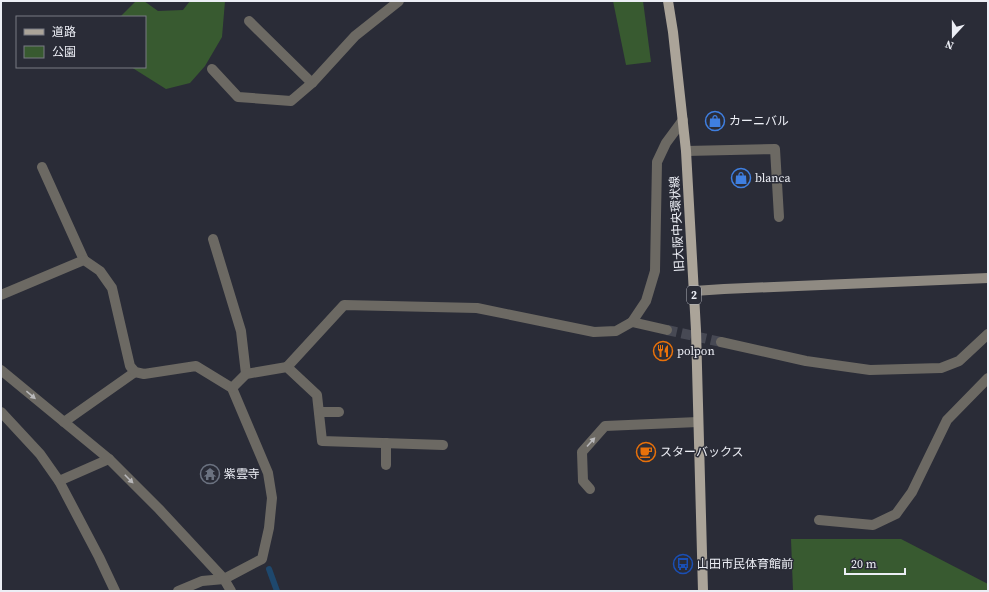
<svg xmlns="http://www.w3.org/2000/svg" width="989" height="592" font-family="'Source Serif 4','Noto Sans JP',serif">
<style>
.green{fill:#385a30}
.lines{fill:none;stroke-linecap:round;stroke-linejoin:round}
.stream{stroke:#1e486d;stroke-width:6}
.street-tunnel{stroke:#474954;stroke-width:10;stroke-dasharray:10 5;stroke-linecap:butt}
.lane{stroke:#6c6963;stroke-width:10}
.street{stroke:#6c6963;stroke-width:10}
.secondary{stroke:#8f8a82;stroke-width:10}
.primary{stroke:#aba499;stroke-width:10}
.oneway{fill:#b9b9bb}
.labels{text-anchor:middle;dominant-baseline:central;stroke-width:3;stroke-linejoin:round;paint-order:stroke}
.shield{fill:#2a2c37;stroke:#b2b4bc;stroke-width:1}
.shield-label{font-size:11px;font-weight:bold;fill:#eceef5}
.poi-label{font-size:12px;fill:#eceef5;stroke:#2a2c37;text-anchor:start}
.street-label{font-size:12px;fill:#eceef5;stroke:#2a2c37}
</style>
<rect width="100%" height="100%" fill="#2a2c37"/>
<g class="green">
<path d="M136,1H144L158,11L183,10L190,1H225L222,37L205,66L190,83L166,89L131,67H145V17H120Z"/>
<path d="M613,1H643L651,62L626,65Z"/>
<path d="M791,539H901L988,584V591H793Z"/>
</g>
<g class="lines">
<path class="stream" d="M269,569L277,591"/>
<path class="street-tunnel" d="M667,330L721,342"/>
<g class="lane">
<path d="M686,151L775,149L779,217"/>
<path d="M64,422L135,372"/>
<path d="M59,481L109,459"/>
<path d="M590,489L583,481L582,452L605,426L698,422"/>
</g>
<g class="street">
<path d="M249,21L312,83"/>
<path d="M212,69L238,97L291,101L312,83L355,36L399,1"/>
<path d="M42,167L84,260"/>
<path d="M213,239L241,331L246,374"/>
<path d="M1,295L84,260L100,271L112,288L130,366L135,372L144,374L196,366L232,388L268,473L272,498L269,528L262,559L224,579L202,581L178,591"/>
<path d="M632,322L667,330"/>
<path d="M721,342L806,361L870,370L941,368L959,361L988,334"/>
<path d="M287,367L344,305L477,308L594,332L616,331L632,322L646,301L655,271L657,162L666,143L683,120"/>
<path d="M1,370L109,459L159,509L224,579L231,591"/>
<path d="M232,388L246,374L287,367L317,395L322,441L443,445"/>
<path d="M1,412L40,454L59,481L99,557L115,591"/>
<path d="M319,412H339"/>
<path d="M386,465V443"/>
<path d="M819,520L873,525L896,514L912,492L947,420L988,378"/>
</g>
<path class="secondary" d="M694,291L724,289L988,278"/>
<path class="primary" d="M668,1L673,32L686,151L696,330L703,591"/>
</g>
<defs><path id="oneway-solid" d="M-6-.8H1V-3.2L6.5 0L1 3.2V.8H-6Z"/></defs>
<g class="oneway">
<use href="#oneway-solid" transform="translate(31 395) rotate(40)"/>
<use href="#oneway-solid" transform="translate(591 442) rotate(-48)"/>
<use href="#oneway-solid" transform="translate(129 479) rotate(45)"/>
</g>
<defs>
<g id="shop-ring" transform="scale(1)"><circle r="9.5" fill="#2a2c37" stroke="#3f7fe0" stroke-width="1.5"/><path d="M-5-2.5h2.3a2.7 3.5 0 0 1 5.4 0H5L5.5 6h-11ZM-1.5-2.5h3a1.5 2.3 0 0 0-3 0Z" fill="#3f7fe0"/></g>
<g id="restaurant-ring" transform="scale(1)"><circle r="9.5" fill="#2a2c37" stroke="#e8710a" stroke-width="1.5"/><path d="M-5-6h1v4h1v-4h1v4h1v-4h1v5L-1.5 .5V6h-2V.5L-5-1ZM5-6V6H3V1.5H1.5Q1.5-4 5-6Z" fill="#e8710a"/></g>
<g id="cafe-ring" transform="scale(1)"><circle r="9.5" fill="#2a2c37" stroke="#e8710a" stroke-width="1.5"/><path d="M-5.5-4.5H6V0H3Q3 3.5 0 3.5H-2.5Q-5.5 3.5-5.5 0ZM3-3.2v2h1.7v-2ZM-6 4.5H4V6H-6Z" fill="#e8710a"/></g>
<g id="temple-ring" transform="scale(1)"><circle r="9.5" fill="#2a2c37" stroke="#6b7280" stroke-width="1.5"/><path d="M0-6L5-2H3V0L6.5 2.5H4V6H1.5V3h-3V6H-4V2.5H-6.5L-3 0V-2H-5Z" fill="#6b7280"/></g>
<g id="bus-ring" transform="scale(1)"><circle r="9.5" fill="#2a2c37" stroke="#1a4fb4" stroke-width="1.5"/><path d="M-5-6H5V4H4V6H2V4H-2V6H-4V4H-5ZM-3.5-4V0h7V-4ZM-3.5 1.2v1.5H-2V1.2ZM2 1.2v1.5H3.5V1.2Z" fill="#1a4fb4"/></g>
</defs>
<g fill-rule="evenodd">
<use href="#shop-ring" x="715" y="121"/>
<use href="#shop-ring" x="741" y="178"/>
<use href="#restaurant-ring" x="663" y="351"/>
<use href="#cafe-ring" x="646" y="452"/>
<use href="#temple-ring" x="210" y="474"/>
<use href="#bus-ring" x="683" y="564"/>
</g>
<g class="labels">
<rect class="shield" x="687" y="286" width="14" height="18" rx="3"/>
<g class="shield-label">
<text x="694" y="295">2</text>
</g>
<g class="poi-label">
<text x="729" y="121">カーニバル</text>
<text x="755" y="178">blanca</text>
<text x="677" y="351">polpon</text>
<text x="660" y="452">スターバックス</text>
<text x="224" y="474">紫雲寺</text>
<text x="697" y="564">山田市民体育館前</text>
</g>
<g class="street-label">
<text transform="translate(677 224) rotate(-93)">旧大阪中央環状線</text>
</g>
</g>
<rect width="989" height="592" fill="none" stroke="#eceef5" stroke-width="4"/>
<rect x="16" y="16" width="130" height="52" fill="#2a2c37" stroke="#787a83"/>
<rect x="24" y="29" width="20" height="6" fill="#aba499" stroke="#787a83"/>
<text x="52" y="36" font-size="12" fill="#eceef5">道路</text>
<rect x="24" y="46" width="20" height="12" fill="#385a30" stroke="#787a83"/>
<text x="52" y="56" font-size="12" fill="#eceef5">公園</text>
<g transform="translate(953 36) rotate(201)" stroke="#2a2c37" stroke-width="3" paint-order="stroke">
<path d="M0-3L7 15L0 10L-7 15Z" fill="#eceef5"/>
<text y="-6" font-size="11" font-weight="bold" text-anchor="middle" fill="#eceef5">N</text>
</g>
<path d="M845 568v6h60v-6" fill="none" stroke="#eceef5" stroke-width="2"/>
<text x="851" y="568" font-size="12" fill="#eceef5" stroke="#2a2c37" stroke-width="3" paint-order="stroke">20 m</text>
</svg>
